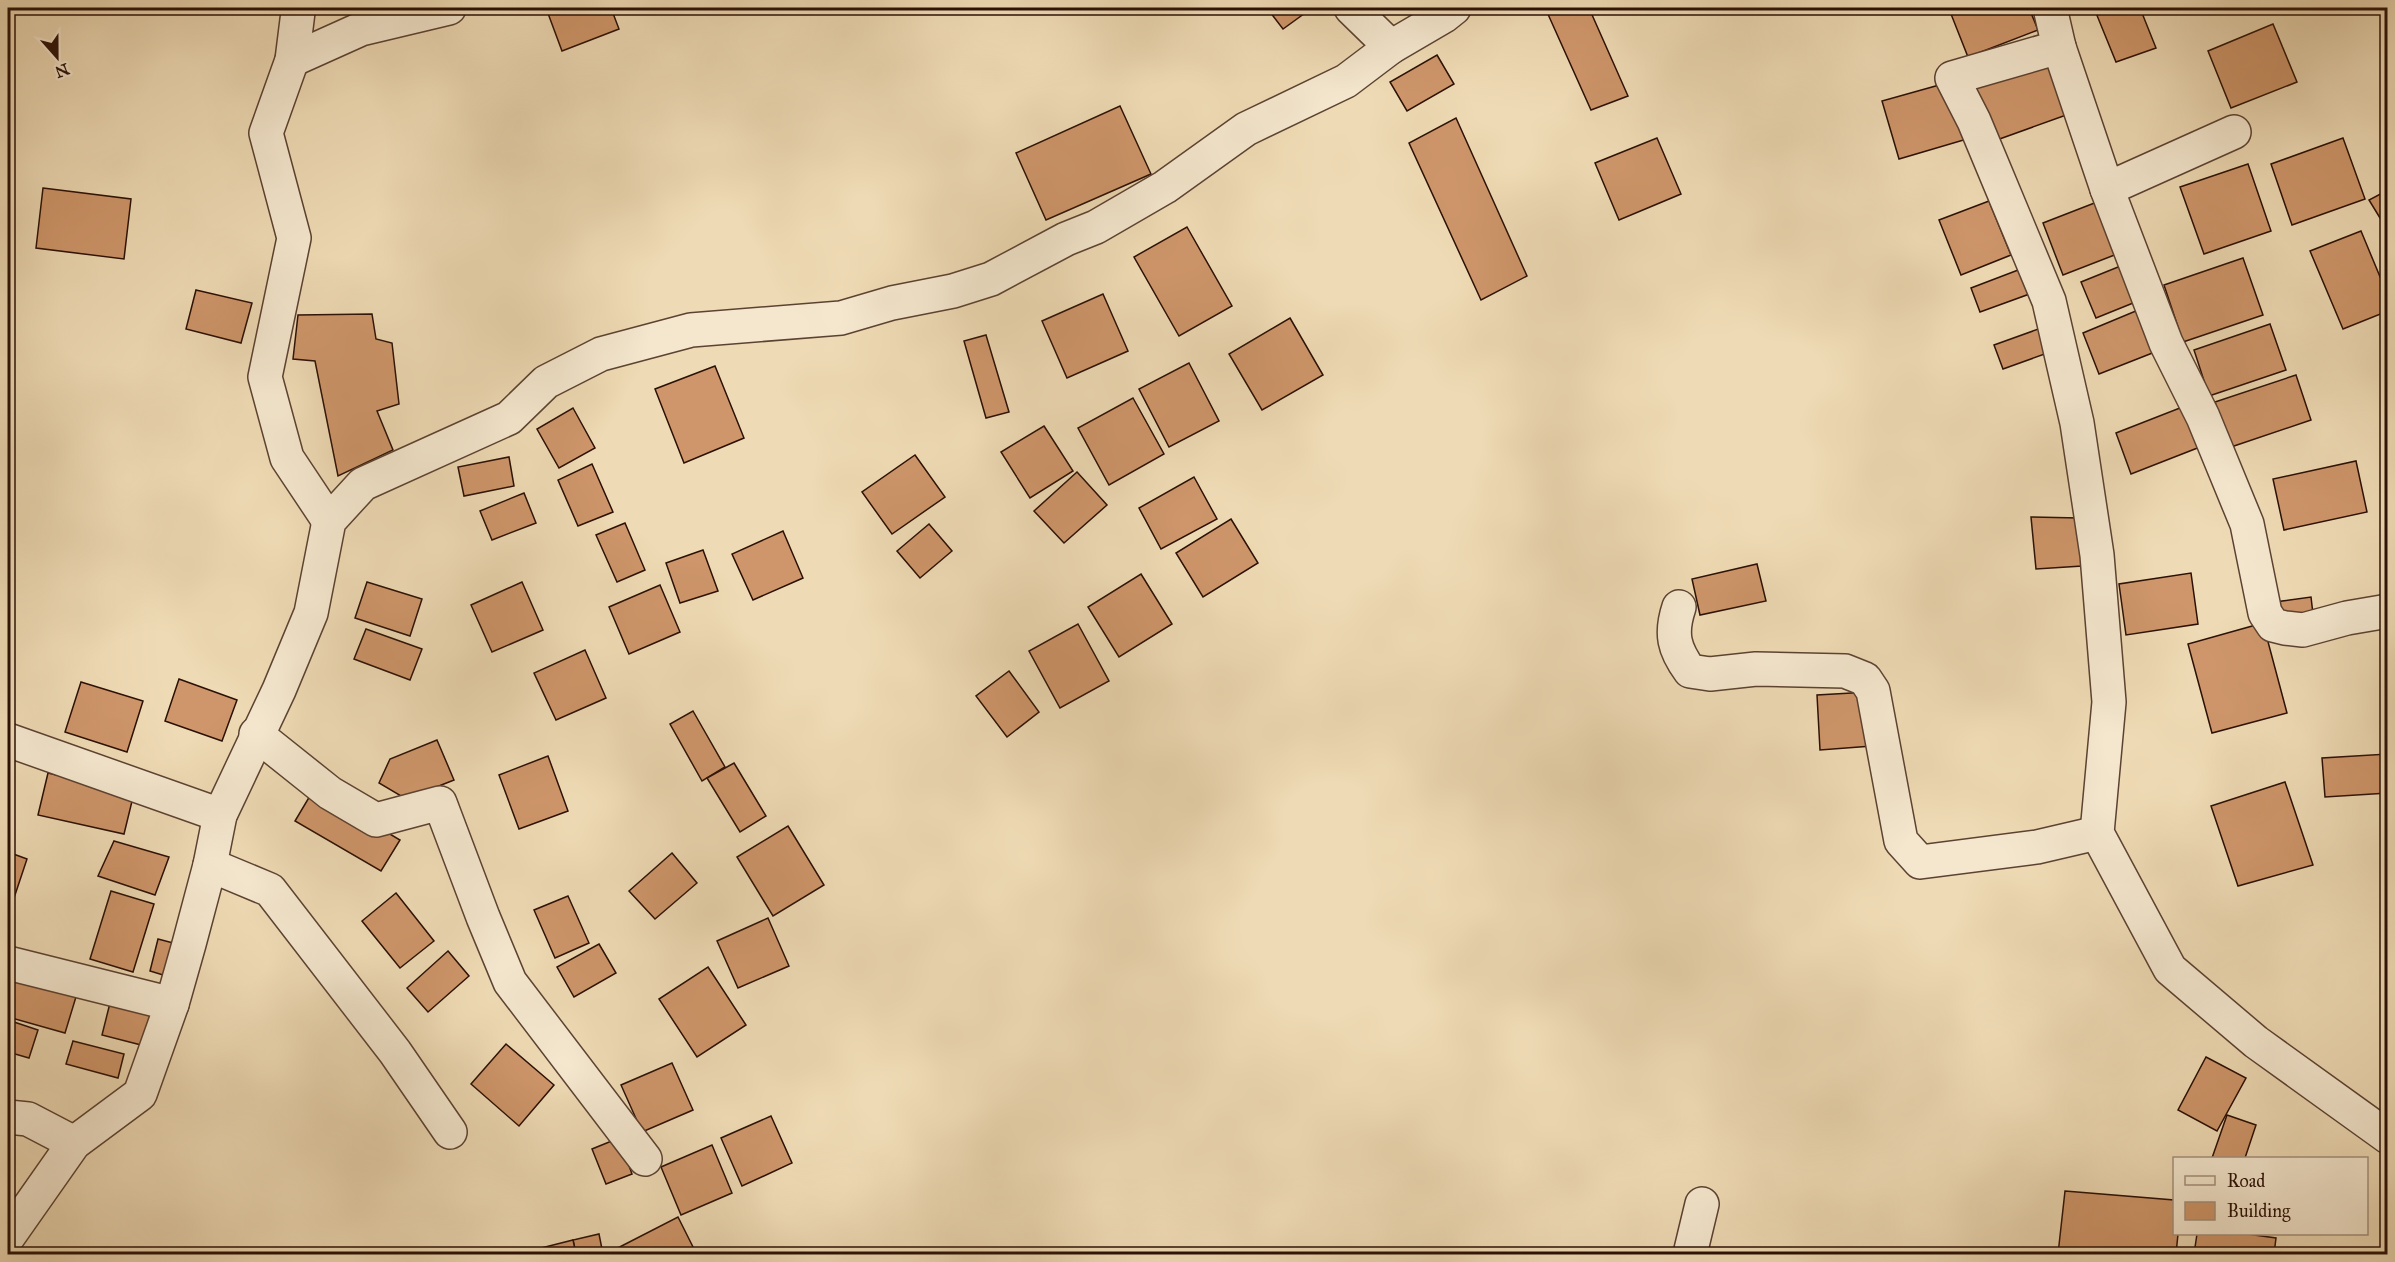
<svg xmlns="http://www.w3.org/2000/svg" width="2395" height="1262" font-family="'IM FELL Great Primer',serif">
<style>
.building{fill:#ce966a;stroke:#2b1006;stroke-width:1.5}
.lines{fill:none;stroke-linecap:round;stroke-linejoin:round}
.minor-casing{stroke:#5c4232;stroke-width:36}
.tertiary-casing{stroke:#5c4232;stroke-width:36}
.minor{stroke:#f4e7ce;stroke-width:33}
.tertiary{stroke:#f4e7ce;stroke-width:33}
</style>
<rect width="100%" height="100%" fill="#eedab4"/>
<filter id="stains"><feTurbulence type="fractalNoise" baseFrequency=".00333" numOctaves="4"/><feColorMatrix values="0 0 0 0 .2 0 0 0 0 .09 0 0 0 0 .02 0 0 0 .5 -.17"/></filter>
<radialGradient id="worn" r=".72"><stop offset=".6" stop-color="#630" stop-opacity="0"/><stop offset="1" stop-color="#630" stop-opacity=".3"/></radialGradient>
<g class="building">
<path d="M546,8H611L619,29L562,51Z"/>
<path d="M1267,8H1312L1283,29Z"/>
<path d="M1559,8H1589L1628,96L1591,110L1547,12Z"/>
<path d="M1600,8H1616L1602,13Z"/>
<path d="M1968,8H2029L2038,30L1968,57L1951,14Z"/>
<path d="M2108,8H2140L2156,48L2116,62L2096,13Z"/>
<path d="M2273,24L2297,82L2231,108L2208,51Z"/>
<path d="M1437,55L1454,84L1407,111L1390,82Z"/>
<path d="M2050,61L2069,114L1994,141L1976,88Z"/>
<path d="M1950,82L1967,139L1899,159L1882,101Z"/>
<path d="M1120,106L1151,174L1046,220L1016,153Z"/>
<path d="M1456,118L1527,276L1481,300L1409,143Z"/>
<path d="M1657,138L1681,194L1619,220L1595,163Z"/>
<path d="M2343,138L2365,199L2292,225L2271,164Z"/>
<path d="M2248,164L2271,231L2204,254L2180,187Z"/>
<path d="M43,188L131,199L124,259L36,248Z"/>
<path d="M2388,190V231L2369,200Z"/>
<path d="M1989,201L2011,255L1961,275L1939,220Z"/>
<path d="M2097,202L2117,254L2063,275L2043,223Z"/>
<path d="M1187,227L1232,306L1179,336L1134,257Z"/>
<path d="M2361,231L2388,296V311L2343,329L2310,251Z"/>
<path d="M2243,258L2263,315L2183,342L2164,285Z"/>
<path d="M2128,263L2143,299L2096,318L2081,282Z"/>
<path d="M2026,267L2035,292L1980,312L1971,288Z"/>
<path d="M196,290L252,303L241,343L186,329Z"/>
<path d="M1103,294L1128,351L1067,378L1042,321Z"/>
<path d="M2143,308L2160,350L2099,374L2083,333Z"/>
<path d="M372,314L376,339L392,343L399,404L377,411L393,450L338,476L315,361L293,359L298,315Z"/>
<path d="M1290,318L1323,375L1262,410L1229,354Z"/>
<path d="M2270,324L2286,370L2209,396L2194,350Z"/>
<path d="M2044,327L2053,351L2003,369L1994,345Z"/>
<path d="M986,335L1009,412L986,418L964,341Z"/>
<path d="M1189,363L1219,421L1169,447L1139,389Z"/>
<path d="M715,366L744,438L684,463L655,389Z"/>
<path d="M2296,375L2311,420L2231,447L2215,402Z"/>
<path d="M1133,398L1164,454L1109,485L1078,428Z"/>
<path d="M2185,406L2200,447L2131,474L2116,433Z"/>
<path d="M573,408L595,448L559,468L537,429Z"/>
<path d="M1044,426L1073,471L1030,498L1001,452Z"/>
<path d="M915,455L945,497L892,534L862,492Z"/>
<path d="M509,457L514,486L464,496L458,467Z"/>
<path d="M2356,461L2367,512L2284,530L2273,479Z"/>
<path d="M592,464L613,512L578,526L558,480Z"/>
<path d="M1077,472L1107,505L1064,543L1034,511Z"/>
<path d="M1194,477L1217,519L1161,549L1139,508Z"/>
<path d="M524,493L536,523L492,540L480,511Z"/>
<path d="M2031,517L2079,518L2082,566L2036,569Z"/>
<path d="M1231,519L1258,563L1203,597L1176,553Z"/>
<path d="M625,523L645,570L617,582L596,535Z"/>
<path d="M929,524L952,551L920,578L897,551Z"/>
<path d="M783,531L803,578L753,600L732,554Z"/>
<path d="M703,550L718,591L680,603L666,563Z"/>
<path d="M1757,564L1766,601L1700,615L1692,579Z"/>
<path d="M2191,573L2198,624L2126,635L2119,584Z"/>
<path d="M1141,574L1172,624L1119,657L1088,607Z"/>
<path d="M367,582L422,599L410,636L355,618Z"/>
<path d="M522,582L543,630L492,652L471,605Z"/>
<path d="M660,585L680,632L629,654L609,607Z"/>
<path d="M2311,597L2313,614L2278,619L2275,602Z"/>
<path d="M2263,623L2287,713L2212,733L2188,644Z"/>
<path d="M1078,624L1109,681L1060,708L1029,651Z"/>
<path d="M366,629L422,649L410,680L354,659Z"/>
<path d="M585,650L606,698L556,720L534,673Z"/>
<path d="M1009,671L1039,712L1007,737L976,696Z"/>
<path d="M179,679L237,700L222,741L165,721Z"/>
<path d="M81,682L143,701L127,752L65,732Z"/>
<path d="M1869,692L1872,746L1820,750L1817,695Z"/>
<path d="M693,711L725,767L702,781L670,724Z"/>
<path d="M437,740L454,780L406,799L379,783L390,759Z"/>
<path d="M2388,754V793L2325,797L2322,758Z"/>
<path d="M548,756L568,811L519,829L499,775Z"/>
<path d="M734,763L766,816L740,832L707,778Z"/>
<path d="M48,773L134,793L124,834L38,815Z"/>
<path d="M2285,782L2313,865L2238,886L2211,806Z"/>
<path d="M314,789L400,840L381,871L295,821Z"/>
<path d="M788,826L824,885L773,916L737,857Z"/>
<path d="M114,841L169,857L155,895L98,876Z"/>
<path d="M8,852L27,859L8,916Z"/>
<path d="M672,853L697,883L655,919L629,891Z"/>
<path d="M111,891L154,904L133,972L90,959Z"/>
<path d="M396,893L434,941L400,968L362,921Z"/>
<path d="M568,896L589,943L555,958L534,910Z"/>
<path d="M768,918L789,966L738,988L717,941Z"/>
<path d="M158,939L181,945L173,978L150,971Z"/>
<path d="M599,944L616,973L574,997L557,967Z"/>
<path d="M448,951L469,976L428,1012L407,988Z"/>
<path d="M708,967L746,1025L697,1057L659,999Z"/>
<path d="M18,970L79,987L65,1033L8,1017V1006Z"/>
<path d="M110,1003L158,1015L149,1047L102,1035Z"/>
<path d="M8,1020L38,1030L29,1058L8,1052Z"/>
<path d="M73,1041L124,1054L118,1078L66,1064Z"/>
<path d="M506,1044L554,1085L519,1126L471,1084Z"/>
<path d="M2206,1057L2246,1078L2217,1131L2178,1110Z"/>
<path d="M672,1063L693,1110L642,1132L621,1085Z"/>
<path d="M2227,1115L2256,1125L2245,1158H2212Z"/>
<path d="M771,1116L792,1163L742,1186L721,1138Z"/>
<path d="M619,1138L632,1174L606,1184L592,1149Z"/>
<path d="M712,1145L732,1193L681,1215L661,1167Z"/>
<path d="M2065,1191L2174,1200V1234H2178L2176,1254H2058Z"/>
<path d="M678,1217L695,1251L689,1254H606Z"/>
<path d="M599,1234L603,1254H576L573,1240Z"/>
<path d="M2197,1234H2247L2276,1238L2274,1254H2194Z"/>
<path d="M573,1240L576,1254H542L541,1248Z"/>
</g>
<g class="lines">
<g class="minor-casing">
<g id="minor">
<path d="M296,8L298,12L292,60L266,133L294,238L265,377L287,458L329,521"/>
<path d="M1351,8L1391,47"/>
<path d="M2050,8L2059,47L1952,78L1974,121L2049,301L2077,423L2097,555L2109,702L2097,833L2170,969L2256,1042L2388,1137"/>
<path d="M2059,47L2107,189L2166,343L2203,417L2247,524L2265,613L2273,625L2285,628L2303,630L2347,618L2388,611"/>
<path d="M292,60L361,29L449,8"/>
<path d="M2107,189L2234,132"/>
<path d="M1679,607C1670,634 1674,649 1690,671L1710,674L1756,669L1845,671L1865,679L1873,691L1901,841L1920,862L2037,847L2097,833"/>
<path d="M256,734L330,793L376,820L440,803L483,917L510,982L645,1159"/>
<path d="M8,740L220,815"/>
<path d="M210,865L270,890L395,1052L450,1132"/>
<path d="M8,963L172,1004"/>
<path d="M8,1117L28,1119L74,1143"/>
<path d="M1690,1254L1702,1204"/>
</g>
</g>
<g class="tertiary-casing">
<path id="tertiary" d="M8,1237L74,1143L140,1094L172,1004L189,944L210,865L220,815L279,690L311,613L329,521L363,484L509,418L546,382L601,354L691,330L841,318L892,303L953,291L991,279L1066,239L1096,227L1165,187L1246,129L1346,81L1391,47L1444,16L1454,8"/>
</g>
<use href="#minor" class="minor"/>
<use href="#tertiary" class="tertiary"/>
</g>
<rect width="2395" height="1262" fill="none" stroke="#eedab4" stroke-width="30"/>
<rect x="9" y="9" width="2377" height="1244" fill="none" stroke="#2b1006" stroke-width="3"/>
<rect x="15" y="15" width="2365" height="1232" fill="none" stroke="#2b1006" stroke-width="1.5"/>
<rect x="2173" y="1157" width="195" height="78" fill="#f4e7ce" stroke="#a4917e" stroke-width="1.5"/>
<rect x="2185" y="1176" width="30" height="9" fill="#f4e7ce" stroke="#a4917e" stroke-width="1.5"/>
<text x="2227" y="1187" font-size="18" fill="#2b1006">Road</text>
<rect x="2185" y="1202" width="30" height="18" fill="#ce966a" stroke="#a4917e" stroke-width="1.5"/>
<text x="2227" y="1217" font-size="18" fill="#2b1006">Building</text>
<g transform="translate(57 57) rotate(159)" stroke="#f4e7ce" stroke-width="4.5" paint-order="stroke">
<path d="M0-4.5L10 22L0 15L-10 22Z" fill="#2b1006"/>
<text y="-9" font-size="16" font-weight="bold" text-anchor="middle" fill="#2b1006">N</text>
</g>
<rect width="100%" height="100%" filter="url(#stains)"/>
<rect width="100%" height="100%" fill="url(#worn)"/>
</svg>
